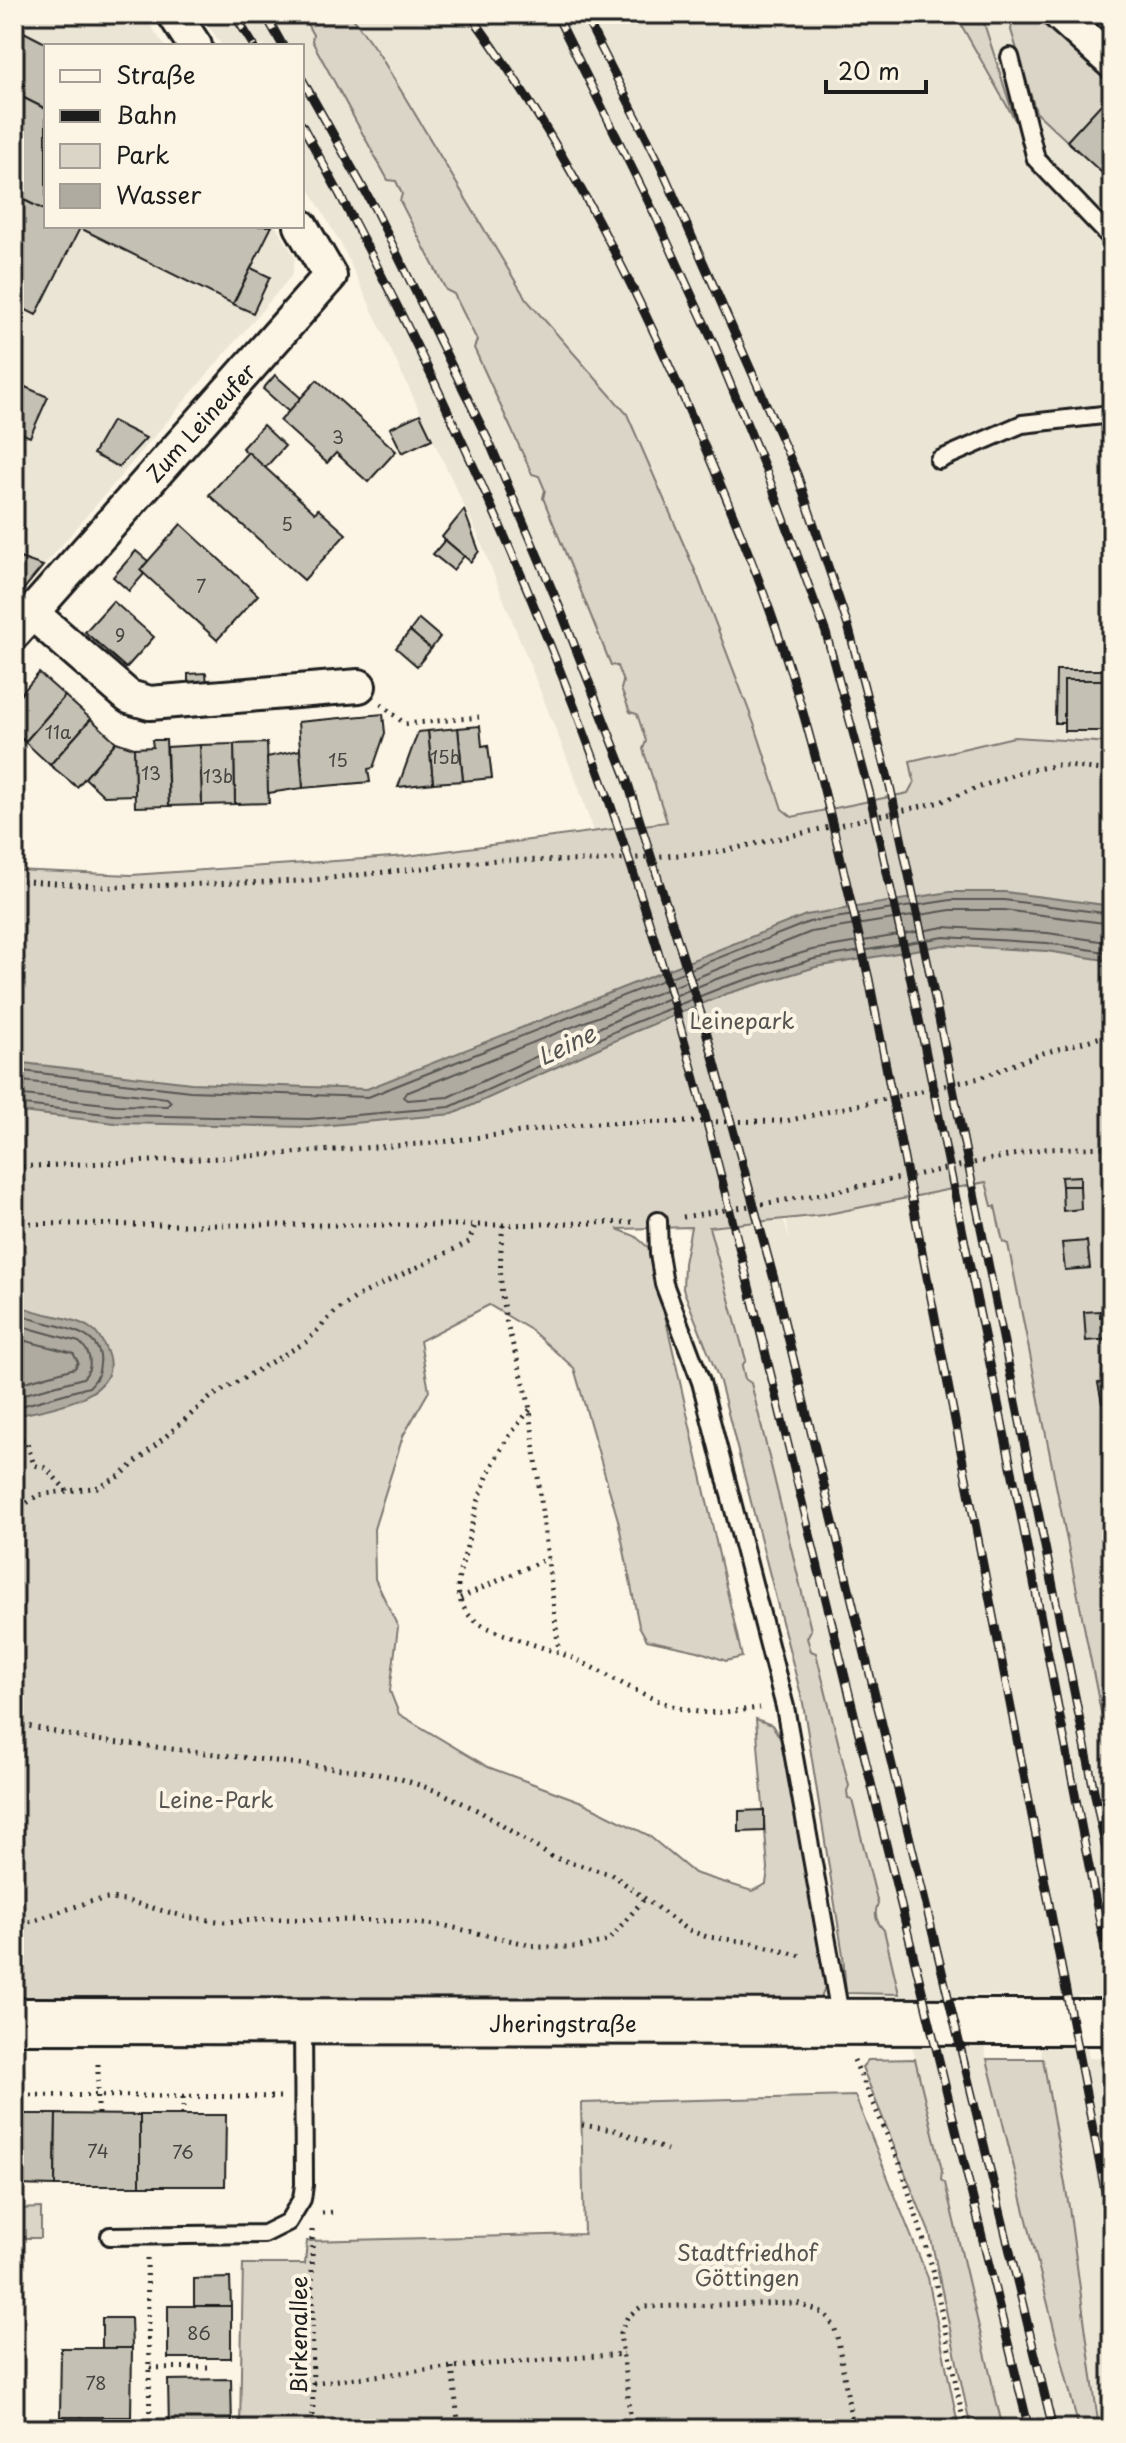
<svg xmlns="http://www.w3.org/2000/svg" width="1126" height="2443" font-family="'Playpen Sans',sans-serif">
<style>
.built{fill:#ebe5d6;fill-rule:evenodd}
.green{fill:#dbd5c8;stroke:#7c7872;stroke-width:2}
.water{fill:#b0aba1;stroke:#75726c;stroke-width:2}
.lines{fill:none;stroke-linecap:round;stroke-linejoin:round}
.shore{stroke:#575551;stroke-width:2}
.building{fill:#c4c0b3;stroke:#1c1c1c;stroke-width:2}
.service-casing{stroke:#1c1c1c;stroke-width:22}
.minor-casing{stroke:#1c1c1c;stroke-width:38}
.secondary-casing{stroke:#1c1c1c;stroke-width:50}
.path{stroke:#1c1c1c;stroke-width:5;stroke-dasharray:2 6;stroke-linecap:butt}
.service{stroke:#fcf5e5;stroke-width:16}
.minor{stroke:#fcf5e5;stroke-width:32}
.secondary{stroke:#fcf5e5;stroke-width:44}
.rail-casing{stroke:#1c1c1c;stroke-width:9}
.rail{stroke:#fcf5e5;stroke-width:6;stroke-dasharray:18;stroke-linecap:butt}
.labels{text-anchor:middle;dominant-baseline:central;stroke-width:8;stroke-linejoin:round;paint-order:stroke}
.number-label{font-size:18px;fill:#464542}
.street-label{font-size:22px;fill:#1c1c1c;stroke:#fcf5e5}
.park-label{font-size:22px;fill:#555450;stroke:#fcf5e5}
.water-label{font-size:24px;font-style:italic;fill:#575551;stroke:#fcf5e5}
</style>
<rect width="100%" height="100%" fill="#fcf5e5"/>
<filter id="ink" filterUnits="userSpaceOnUse"><feTurbulence type="fractalNoise" baseFrequency=".0125" numOctaves="2"/><feDisplacementMap in="SourceGraphic" scale="16" xChannelSelector="R" yChannelSelector="G"/><feConvolveMatrix kernelMatrix="1 2 1 2 8 2 1 2 1" color-interpolation-filters="sRGB"/></filter>
<g filter="url(#ink)">
<g class="built">
<path d="M14,14H142L165,46H46V226H276L295,257L292,275L14,601Z"/>
<path d="M200,14H1033L1112,83V743L1014,737L910,761L992,1206L995,1205L1003,1241L1008,1244L1112,1767V2429H1003L945,2184L941,2181L942,2170L884,1930L878,1924L875,1911L878,1904L852,1800L848,1799L847,1791L849,1785L816,1653L811,1651L807,1638L811,1630L751,1383L745,1380L742,1366L746,1360L646,995L579,788L478,535L342,246L302,177V46H222ZM716,974L870,1171L877,1203L786,1220L790,1242ZM972,1995L1031,1996L1042,2059H987ZM1078,1996H1099L1110,2059L1089,2058Z"/>
</g>
<g class="green">
<path d="M295,14H350L379,54L526,299L627,414L697,575L756,729L782,809L792,817L908,793L914,782L910,761L1014,737L1112,743V1767L1008,1244L1003,1242L995,1206H992L986,1182L823,1215L709,1227L746,1360L742,1366L745,1379L751,1383L811,1630L807,1638L811,1651L816,1653L849,1786L847,1791L848,1799L852,1800L878,1904C873,1914 876,1922 884,1930L899,1994L846,1993L843,1955L803,1703L720,1382L683,1289L684,1263L691,1227L617,1229L635,1236L650,1249L742,1657L726,1661L698,1651L647,1640L639,1626L618,1520L574,1368L531,1330L489,1305L420,1341L429,1391L403,1436L374,1529L375,1579L398,1627L390,1691L399,1714L488,1767L582,1802L648,1835L694,1873L752,1891L766,1884L768,1869L756,1719L772,1725L782,1741L825,1986L821,1999L814,2005L14,2001V870L132,875L407,856L667,822L643,749L646,741L637,714L630,712L621,689L623,682L617,666L611,665L543,498L545,490L539,476L532,474L474,348L477,340L454,294L446,290L400,201L402,194L396,181L388,180L312,41L313,35L306,22L298,20Z"/>
<path d="M955,14H981L1015,120Z"/>
<path d="M1020,14H1033L1112,83V111L1102,103L1067,141L1036,112L1011,30L1013,20Z"/>
<path d="M915,2059L942,2170L941,2180L945,2183L1003,2429H971L930,2234L862,2067L868,2060Z"/>
<path d="M987,2059H1043L1069,2207L1099,2429H1079Z"/>
<path d="M855,2096L928,2278L959,2429H240L243,2264H305L307,2241L584,2234L581,2103Z"/>
<path d="M41,2208V2238H14V2209Z"/>
</g>
<g class="water">
<path d="M950,892H1005L1112,906V961L1046,951L944,945L816,967L726,994L634,1032L453,1114L309,1127L115,1123L14,1111V1062L191,1083L367,1089L806,915Z"/>
<path d="M14,1303C37,1316 70,1315 90,1328C99,1334 103,1342 107,1352C126,1398 44,1410 14,1416Z"/>
</g>
<g class="lines">
<g class="shore">
<path d="M1112,924L1004,910H951L811,932L406,1093L403,1097L407,1100L448,1097L627,1015L719,978L812,950L944,927L1048,933L1112,943"/>
<path d="M14,1070L190,1091L368,1097L809,922L951,900H1004L1112,914"/>
<path d="M14,1080L167,1098L171,1102L167,1106L115,1105L14,1094"/>
<path d="M14,1104L115,1115L309,1119L450,1107L631,1024L723,987L814,959L944,937L1047,943L1112,953"/>
<path d="M14,1312C39,1327 105,1324 100,1364C99,1375 97,1379 89,1387L14,1408"/>
<path d="M14,1324L79,1342C91,1351 94,1368 83,1378L14,1397"/>
<path d="M14,1338L73,1353L78,1362L75,1368L14,1385"/>
</g>
</g>
<g class="building">
<path d="M14,27L51,46H46V109L14,93Z"/>
<path d="M14,93L46,109V211L14,195Z"/>
<path d="M1102,103L1112,111V182L1067,141Z"/>
<path d="M14,195L46,211V226L80,228L36,315L14,304Z"/>
<path d="M76,226H272L233,304Z"/>
<path d="M251,268L270,277L253,313L233,304Z"/>
<path d="M275,375L301,398L289,412L263,389Z"/>
<path d="M317,380L396,451L368,482L336,453L327,463L280,421Z"/>
<path d="M14,382L48,397L30,437L14,430Z"/>
<path d="M420,414L432,439L402,453L390,428Z"/>
<path d="M112,421L146,438L119,467L93,454Z"/>
<path d="M263,425L285,446L265,468L242,448Z"/>
<path d="M248,452L315,513L318,509L346,534L304,580L209,495Z"/>
<path d="M464,510L479,551L471,562L442,537Z"/>
<path d="M181,524L258,595L217,640L140,570Z"/>
<path d="M445,540L464,556L453,570L433,554Z"/>
<path d="M136,551L148,561L140,570L144,574L129,591L113,577Z"/>
<path d="M14,556L43,566L14,601Z"/>
<path d="M113,601L154,637L126,668L85,632Z"/>
<path d="M419,619L440,637L431,649L410,631Z"/>
<path d="M410,631L431,649L417,666L396,648Z"/>
<path d="M1056,670H1112V680H1064V723H1055Z"/>
<path d="M39,673L65,696L25,742L14,732V702Z"/>
<path d="M206,673L207,685L188,686V674Z"/>
<rect x="1064" y="680" width="48" height="51"/>
<path d="M65,696L91,719L50,765L25,742Z"/>
<path d="M383,714L385,733L373,768L368,769L370,782L303,788L298,722Z"/>
<path d="M91,719L116,742L77,787L50,765Z"/>
<path d="M480,726L482,746L488,745L492,778L463,781L458,728Z"/>
<path d="M458,728L463,781L433,783L428,731Z"/>
<path d="M428,731L433,783L398,787L418,732Z"/>
<path d="M152,740H166L169,806L135,807L134,748L153,747Z"/>
<path d="M116,742L134,748L135,795L104,796L85,778Z"/>
<path d="M267,743L269,803L235,804L234,744Z"/>
<path d="M234,744L235,804L202,805L200,745Z"/>
<path d="M200,745L202,805L169,806L167,747Z"/>
<path d="M300,750L303,788L268,793L267,757Z"/>
<path d="M1080,1176V1186H1062L1061,1177Z"/>
<path d="M1062,1186H1080L1081,1209L1063,1211Z"/>
<path d="M1087,1241L1090,1268L1065,1270L1062,1243Z"/>
<path d="M1100,1311V1317L1110,1316L1112,1339L1086,1341L1084,1312Z"/>
<path d="M1112,1381V1402L1102,1403L1098,1383Z"/>
<path d="M764,1810V1831L739,1832V1811Z"/>
<path d="M14,2114H56L55,2186L14,2185Z"/>
<path d="M56,2114L140,2115V2186H55Z"/>
<path d="M140,2115H226L225,2186H140Z"/>
<path d="M230,2278L231,2306H194V2279Z"/>
<rect x="168" y="2306" width="63" height="52"/>
<path d="M102,2318H131L132,2348H102Z"/>
<path d="M61,2348H132L131,2417H60Z"/>
<path d="M231,2379L232,2429H169L168,2380Z"/>
</g>
<g class="lines">
<g class="service-casing">
<g id="service">
<path d="M1010,57L1036,159L1112,239"/>
<path d="M939,460L1022,424L1112,414"/>
<path d="M658,1221L659,1254L664,1284L701,1382L785,1707L841,2020"/>
<path d="M110,2236L264,2234L288,2222L302,2199L304,2185L303,2023"/>
</g>
</g>
<g class="minor-casing">
<g id="minor">
<path d="M174,14L195,46"/>
<path d="M1059,14L1112,62"/>
<path d="M32,613L129,697L150,703L359,686"/>
<path d="M14,633L330,276L301,226"/>
</g>
</g>
<g class="secondary-casing">
<path id="secondary" d="M14,2021L1112,2022"/>
</g>
<g class="path">
<path d="M381,704L405,724L479,717"/>
<path d="M14,880L108,887L303,881L497,860L597,861L719,852L940,802L1020,772L1058,765L1112,771"/>
<path d="M14,1167L220,1158L434,1143L592,1123L786,1121L980,1078L1040,1054L1112,1034"/>
<path d="M683,1217L822,1194L1042,1149L1112,1147"/>
<path d="M14,1223L141,1225H503L633,1222"/>
<path d="M503,1225C499,1261 499,1296 509,1331C516,1358 525,1382 530,1410L559,1651"/>
<path d="M530,1410C492,1453 479,1490 467,1546C461,1572 449,1590 469,1615C483,1633 551,1648 575,1659C612,1676 659,1708 699,1712C718,1714 740,1710 760,1708"/>
<path d="M14,1439L26,1440L34,1465L46,1468L67,1491"/>
<path d="M14,1512L38,1495L99,1487L120,1476L211,1397L306,1342L335,1312L358,1296L469,1242L475,1225"/>
<path d="M460,1598L548,1558"/>
<path d="M14,1723L87,1739L368,1772L398,1778L440,1792L479,1811L552,1857L613,1875L686,1929L707,1937L749,1942L805,1957"/>
<path d="M14,1927L92,1901L108,1899L127,1901L186,1917L225,1922L274,1919L395,1921L446,1926L540,1947H578L608,1941L645,1898"/>
<path d="M854,2060L900,2164L933,2270L965,2429"/>
<path d="M14,2095L282,2097"/>
<path d="M98,2114V2062"/>
<path d="M183,2115V2096"/>
<path d="M582,2125L614,2130L667,2150"/>
<path d="M322,2213L337,2212"/>
<path d="M312,2230L313,2429"/>
<path d="M147,2258L150,2429"/>
<path d="M452,2367L459,2429"/>
<path d="M150,2368L211,2367"/>
<path d="M313,2383L452,2367L624,2354"/>
<path d="M632,2429L620,2333L628,2316L641,2307L797,2303L825,2314L834,2326L838,2340L853,2429"/>
</g>
<use href="#service" class="service"/>
<use href="#minor" class="minor"/>
<use href="#secondary" class="secondary"/>
<g class="rail-casing">
<g id="rail">
<path d="M234,14L254,46"/>
<path d="M265,14L283,46"/>
<path d="M470,14C566,146 640,294 703,443C729,504 755,566 776,628C816,742 841,861 869,979L1112,2227"/>
<path d="M556,14L657,219L713,342L767,473L826,633L869,791L910,976L1018,1500L1112,1985"/>
<path d="M584,14L658,160L797,474L849,629L890,786L931,979L1112,1880"/>
<path d="M302,79L375,209L491,446L559,606L625,774L703,1020L774,1279L1053,2429"/>
<path d="M302,125C418,335 519,553 601,778C686,1015 743,1262 803,1506C879,1814 954,2121 1029,2429"/>
</g>
</g>
<use href="#rail" class="rail"/>
</g>
</g>
<g class="labels">
<g class="number-label">
<text x="338" y="436">3</text>
<text x="287" y="523">5</text>
<text x="201" y="585">7</text>
<text x="120" y="634">9</text>
<text x="58" y="731">11a</text>
<text x="445" y="756">15b</text>
<text x="338" y="759">15</text>
<text x="151" y="772">13</text>
<text x="218" y="775">13b</text>
<text x="98" y="2150">74</text>
<text x="183" y="2151">76</text>
<text x="199" y="2332">86</text>
<text x="96" y="2382">78</text>
</g>
<g class="street-label">
<text transform="translate(200 422) rotate(-48)">Zum Leineufer</text>
<text x="563" y="2022">Jheringstraße</text>
<text transform="translate(297 2335) rotate(-90)">Birkenallee</text>
</g>
<g class="park-label">
<text x="742" y="1019">Leinepark</text>
<text x="216" y="1798">Leine-Park</text>
<text x="747" y="2251">Stadtfriedhof<tspan x="747" dy="25">Göttingen</tspan></text>
</g>
<g class="water-label">
<text transform="translate(566 1044) rotate(-26)">Leine</text>
</g>
</g>
<rect width="1126" height="2443" fill="none" stroke="#fcf5e5" stroke-width="48"/>
<rect x="24" y="24" width="1078" height="2395" fill="none" stroke="#1c1c1c" stroke-width="3" filter="url(#ink)"/>
<rect x="44" y="44" width="260" height="184" fill="#fcf5e5" stroke="#a29e95" stroke-width="2"/>
<rect x="60" y="70" width="40" height="12" fill="#fcf5e5" stroke="#a29e95" stroke-width="2"/>
<text x="116" y="84" font-size="24" fill="#1c1c1c">Straße</text>
<rect x="60" y="110" width="40" height="12" fill="#1c1c1c" stroke="#a29e95" stroke-width="2"/>
<text x="116" y="124" font-size="24" fill="#1c1c1c">Bahn</text>
<rect x="60" y="144" width="40" height="24" fill="#dbd5c8" stroke="#a29e95" stroke-width="2"/>
<text x="116" y="164" font-size="24" fill="#1c1c1c">Park</text>
<rect x="60" y="184" width="40" height="24" fill="#b0aba1" stroke="#a29e95" stroke-width="2"/>
<text x="116" y="204" font-size="24" fill="#1c1c1c">Wasser</text>
<path d="M826 80v12h100v-12" fill="none" stroke="#1c1c1c" stroke-width="4"/>
<text x="838" y="80" font-size="24" fill="#1c1c1c" stroke="#fcf5e5" stroke-width="6" paint-order="stroke">20 m</text>
</svg>
